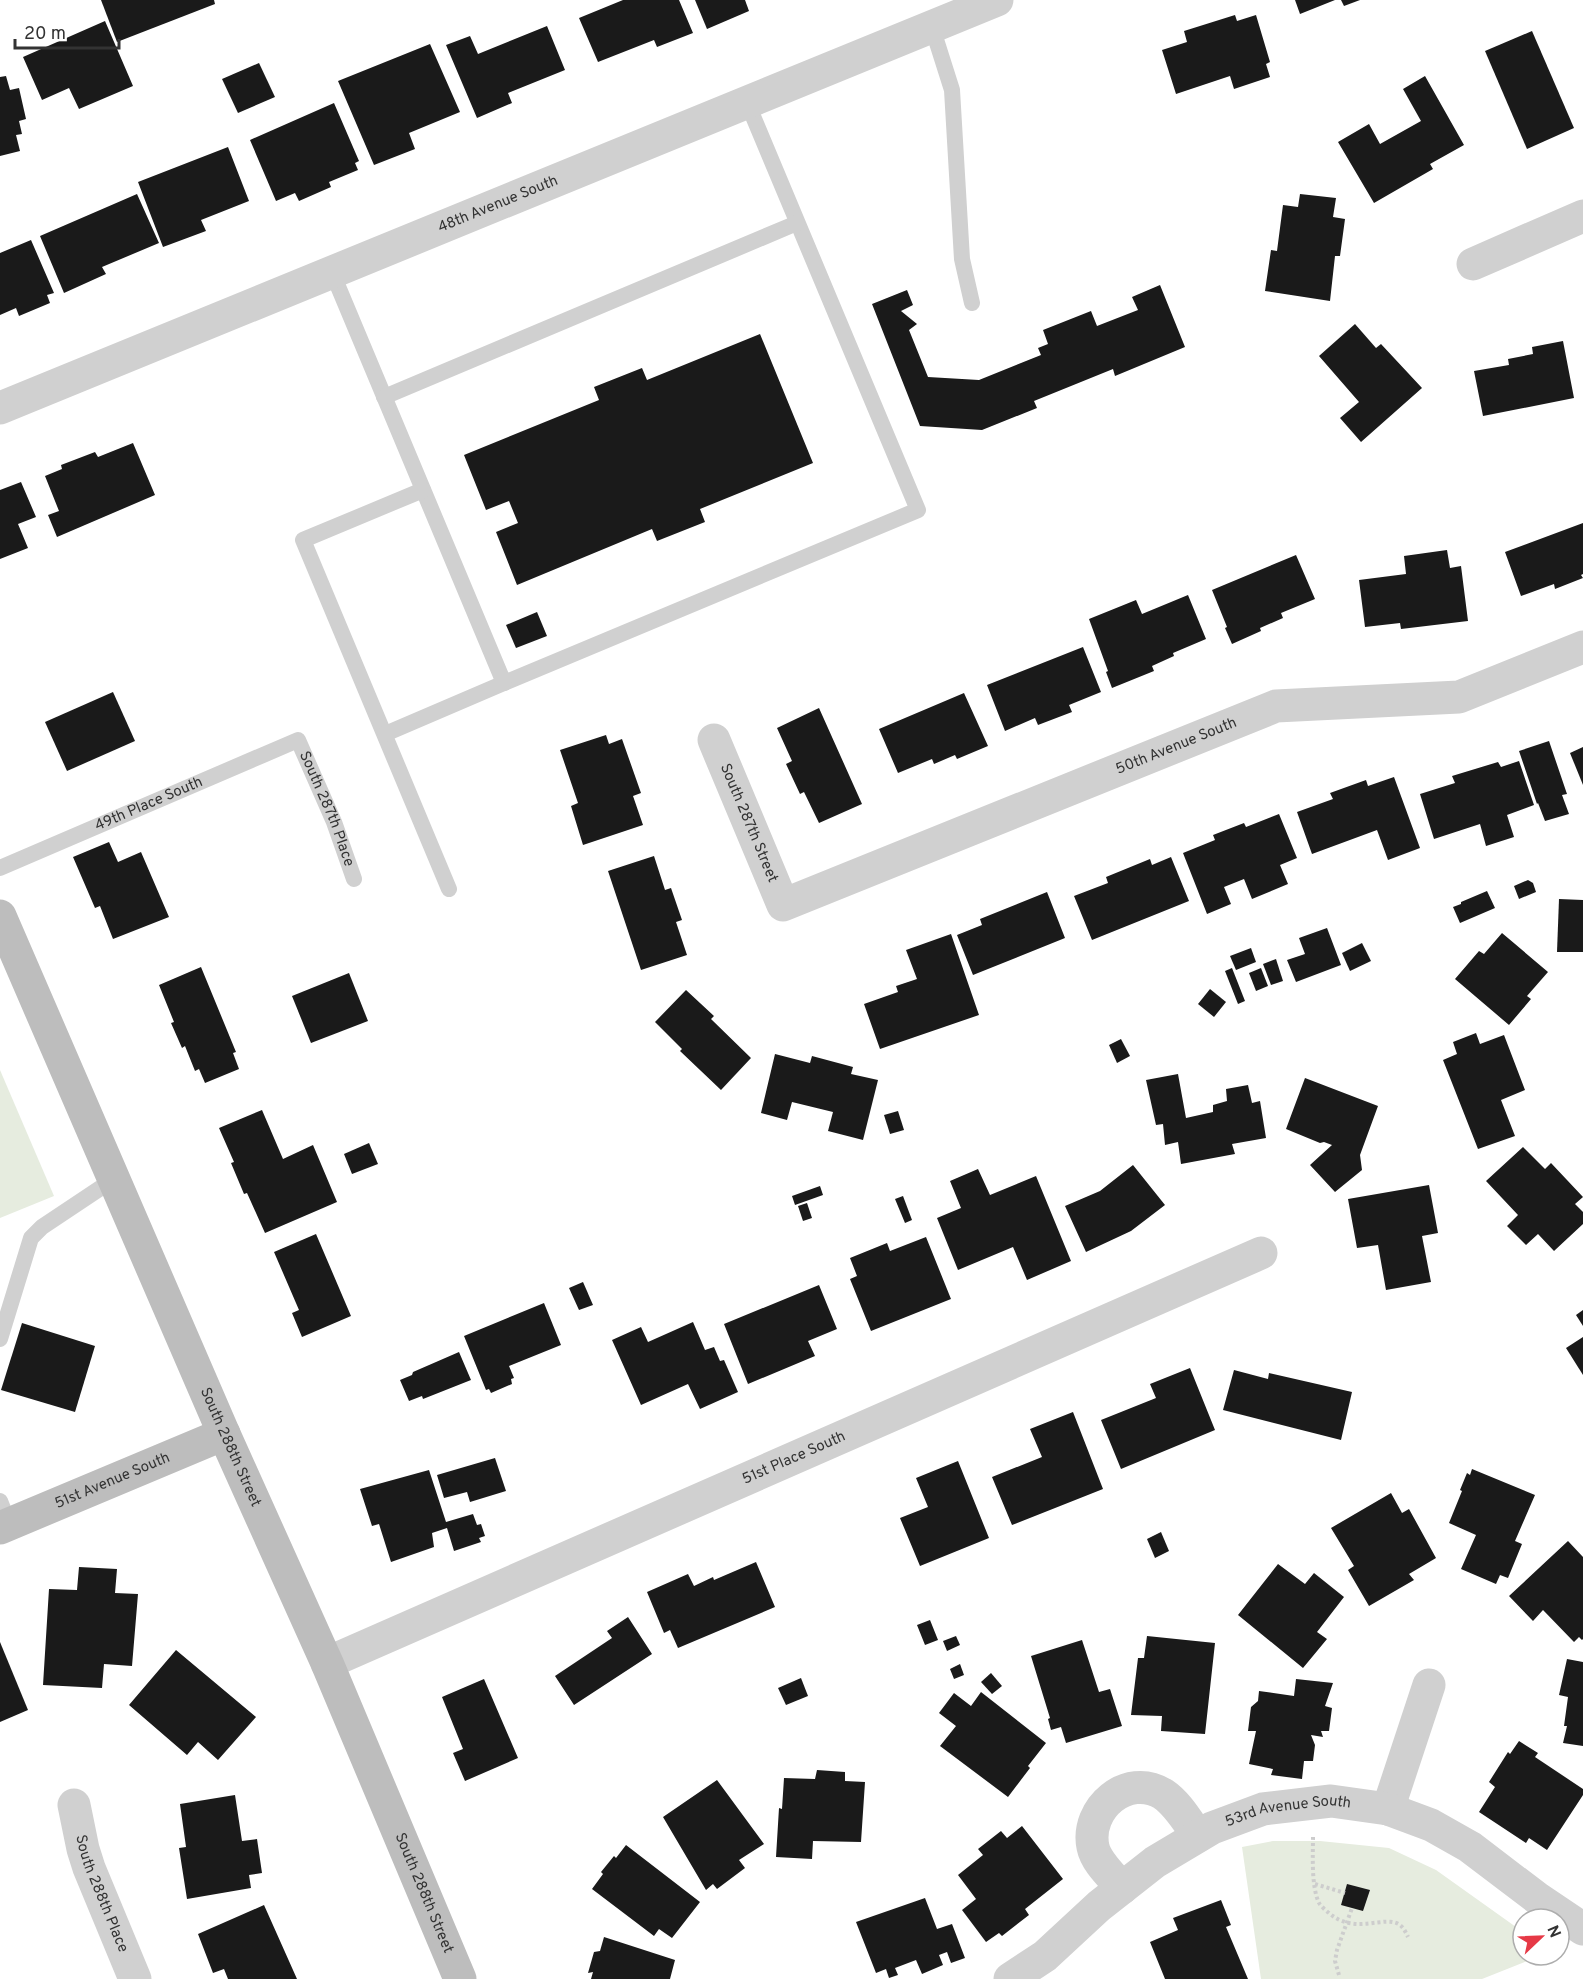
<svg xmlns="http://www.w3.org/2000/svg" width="1583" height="1979" font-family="Overpass,sans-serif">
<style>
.green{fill:#e6ecdf}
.building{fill:#1a1a1a}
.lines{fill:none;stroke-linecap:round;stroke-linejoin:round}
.path{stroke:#cdcdcd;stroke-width:4;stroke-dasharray:3 3;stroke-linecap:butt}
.lane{stroke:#d0d0d0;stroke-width:16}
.street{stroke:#d0d0d0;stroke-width:33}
.secondary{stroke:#bdbdbd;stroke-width:33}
.labels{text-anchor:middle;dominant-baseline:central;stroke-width:6;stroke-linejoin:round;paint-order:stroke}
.street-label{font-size:15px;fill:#333;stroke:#fff}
</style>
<rect width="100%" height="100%" fill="#fff"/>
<g class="green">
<path d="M0,1070L54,1196L0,1218Z"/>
<path d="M1273,1841H1320L1389,1848L1436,1870L1523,1932V1955H1542L1482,1979H1261L1242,1847Z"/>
</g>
<g class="building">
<path d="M101,0H214L215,4L117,42Z"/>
<path d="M623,0H679L693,33L657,47L654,40L598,62L579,18Z"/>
<path d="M695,0H745L749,11L707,29Z"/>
<path d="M1295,0H1335L1300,14Z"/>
<path d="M1341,0H1360L1344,6Z"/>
<path d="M1235,15L1237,21L1256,15L1270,62L1266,64L1270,77L1234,89L1230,76L1176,94L1162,50L1187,42L1184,31Z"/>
<path d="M105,21L133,86L79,109L69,88L42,100L23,57Z"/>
<path d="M547,26L565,70L508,93L512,103L477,118L446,45L470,36L478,54Z"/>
<path d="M1532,31L1574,128L1527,149L1485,51Z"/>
<path d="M430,44L460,112L409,133L415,149L374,165L338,81Z"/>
<path d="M259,63L275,97L238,113L222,79Z"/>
<path d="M6,76L10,90L19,88L26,119L19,121L22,134L16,135L20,151L0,156V77Z"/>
<path d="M1425,76L1464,145L1430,164L1433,169L1374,203L1338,142L1369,124L1380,144L1421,121L1403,89Z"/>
<path d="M334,103L359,161L355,163L358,170L329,182L331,187L299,201L295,193L276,201L250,140Z"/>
<path d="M228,147L249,201L201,220L206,231L163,247L138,182Z"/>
<path d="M137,194L159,243L102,267L106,274L64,293L40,236Z"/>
<path d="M1300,194L1336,198L1333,217L1345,219L1340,256H1335L1330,301L1265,291L1271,250L1277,251L1283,205L1298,207Z"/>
<path d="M31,240L54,293L47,295L50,303L19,316L16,308L0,315V253Z"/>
<path d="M1160,285L1185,347L1115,376L1113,369L1034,401L1037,408L982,430L920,426L872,304L907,290L913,305L901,311L917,324L909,330L928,377L979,380L1041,355L1038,348L1048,344L1043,330L1091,311L1097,326L1138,310L1132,297Z"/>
<path d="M1355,324L1376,348L1381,344L1422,388L1361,442L1340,418L1359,402L1319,356Z"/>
<path d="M760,334L813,463L700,509L705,522L657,541L652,529L517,585L496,532L518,523L509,501L486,510L464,455L599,400L594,387L642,368L647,380Z"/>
<path d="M1563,341L1574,398L1483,416L1474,371L1509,365L1508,359L1533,354L1532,347Z"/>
<path d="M133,443L155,495L57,537L48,515L59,511L45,476L62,469L61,465L95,452L98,457Z"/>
<path d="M21,482L36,517L18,524L28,548L0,559V490Z"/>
<path d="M1583,523V574L1581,575L1583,578L1555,589L1554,584L1521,596L1505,552Z"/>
<path d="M1447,550L1450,568L1461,566L1468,621L1401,629L1400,623L1365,627L1359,580L1406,574L1404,556Z"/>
<path d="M1296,555L1315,599L1281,613L1283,618L1260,628L1261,631L1232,644L1225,628L1227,627L1212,590Z"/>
<path d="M1188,595L1206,639L1173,653L1174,656L1152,666L1154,671L1112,688L1106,672L1108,671L1089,619L1136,600L1142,614Z"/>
<path d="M537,612L547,636L516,648L506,625Z"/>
<path d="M1083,647L1101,692L1069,705L1072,712L1038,725L1035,718L1005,731L987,685Z"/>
<path d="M113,692L135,741L67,771L45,722Z"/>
<path d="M964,693L988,746L957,759L955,755L934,764L932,759L898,773L879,729Z"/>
<path d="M819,708L862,804L819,823L804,792L800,794L786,764L792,761L777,728Z"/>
<path d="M606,735L609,744L622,739L641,793L633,796L643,825L583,845L571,806L578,803L560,750Z"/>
<path d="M1549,741L1567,794L1562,795L1569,814L1545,821L1538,803L1537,804L1519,751Z"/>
<path d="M1583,747V785L1570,753Z"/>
<path d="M1519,761L1534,805L1507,815L1514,837L1486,846L1480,824L1434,839L1420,794L1455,783L1452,776L1498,762L1501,767Z"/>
<path d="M1394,777L1420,848L1388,860L1377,830L1312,854L1297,812L1333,799L1330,793L1366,780L1368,786Z"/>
<path d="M1279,814L1297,858L1280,865L1288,884L1252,899L1244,879L1224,887L1231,904L1207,914L1183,853L1215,840L1213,835L1244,823L1246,827Z"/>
<path d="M109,842L118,862L141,852L169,917L113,939L100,906L95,908L73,857Z"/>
<path d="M654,856L665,890L671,888L682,920L676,922L687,955L641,970L608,871Z"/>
<path d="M1171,857L1189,901L1092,940L1074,896L1108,883L1106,877L1150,859L1152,865Z"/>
<path d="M1528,880L1533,883L1536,892L1519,899L1514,886Z"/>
<path d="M1487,891L1495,908L1460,923L1453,907L1461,904V902Z"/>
<path d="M1047,892L1065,938L973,975L957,935L982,925L980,919Z"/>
<path d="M1559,899L1583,900V952H1557Z"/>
<path d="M1327,928L1341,965L1296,982L1287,960L1305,954L1299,938Z"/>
<path d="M1502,933L1548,972L1527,996L1531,999L1509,1025L1455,979L1479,951L1484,954Z"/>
<path d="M951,934L979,1015L880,1049L864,1004L898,992L896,986L917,979L906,950Z"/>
<path d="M1362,943L1371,961L1350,971L1342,953Z"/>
<path d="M1251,948L1256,962L1236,970L1230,956Z"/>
<path d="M1276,959L1283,981L1271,985L1263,964Z"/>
<path d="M201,967L236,1052L233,1053L239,1069L205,1083L199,1069L195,1071L185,1046L182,1048L171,1023L174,1022L159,985Z"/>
<path d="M1232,968L1245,1001L1238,1004L1225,971Z"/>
<path d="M1261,968L1268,986L1256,991L1249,973Z"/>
<path d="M349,973L368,1021L311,1043L292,996Z"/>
<path d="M1210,989L1226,1002L1214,1017L1198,1004Z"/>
<path d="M686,990L714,1016L711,1019L751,1058L721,1090L680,1051L682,1049L655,1022Z"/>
<path d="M1476,1033L1480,1044L1504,1035L1525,1090L1501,1100L1515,1136L1478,1149L1443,1060L1457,1054L1453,1042Z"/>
<path d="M1121,1039L1130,1056L1117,1063L1109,1045Z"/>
<path d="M775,1054L810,1063L812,1056L853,1067L851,1074L878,1080L863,1140L828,1131L833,1112L792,1102L787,1120L761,1113Z"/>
<path d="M1178,1074L1186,1118L1213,1112V1105L1227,1101L1226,1089L1248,1085L1252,1103L1260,1101L1266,1138L1232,1144L1235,1154L1181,1164L1178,1142L1165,1145L1163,1124L1156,1125L1146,1080Z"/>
<path d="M1305,1078L1378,1106L1360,1155L1362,1170L1335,1192L1310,1165L1332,1145L1324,1142L1320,1143L1286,1129Z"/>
<path d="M262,1110L283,1159L313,1145L337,1202L265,1233L247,1193L244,1194L231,1163L234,1162L219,1128Z"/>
<path d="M898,1111L904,1130L890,1134L884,1115Z"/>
<path d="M369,1143L378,1164L352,1174L344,1154Z"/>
<path d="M1523,1147L1545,1169L1551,1163L1583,1197L1575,1204L1583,1212V1224L1554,1251L1538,1234L1526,1245L1507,1226L1518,1215L1486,1181Z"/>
<path d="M1133,1165L1165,1205L1131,1231L1086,1252L1065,1206L1100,1191Z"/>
<path d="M978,1169L990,1195L1036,1176L1071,1261L1027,1280L1013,1247L958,1270L937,1218L961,1208L950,1181Z"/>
<path d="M1429,1185L1438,1233L1422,1236L1431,1282L1386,1290L1378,1245L1357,1248L1348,1199Z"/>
<path d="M820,1186L823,1195L795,1205L792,1196Z"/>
<path d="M903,1196L912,1220L905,1223L895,1199Z"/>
<path d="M807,1203L812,1218L803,1221L798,1206Z"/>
<path d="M316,1234L351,1316L302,1337L292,1313L299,1310L274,1252Z"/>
<path d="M926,1237L951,1299L871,1331L850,1279L857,1276L850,1258L887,1243L890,1251Z"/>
<path d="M583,1282L593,1305L579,1310L569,1288Z"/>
<path d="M819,1285L837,1329L808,1341L815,1356L748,1384L724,1324Z"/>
<path d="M544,1303L561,1345L509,1366L514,1378L511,1379L512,1384L491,1393L489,1389L486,1390L464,1336Z"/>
<path d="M1583,1310V1326L1576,1315Z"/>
<path d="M693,1322L705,1350L714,1347L720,1361L724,1360L738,1392L700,1409L688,1384L641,1405L612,1340L641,1327L648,1342Z"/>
<path d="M22,1323L95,1346L75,1412L1,1390Z"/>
<path d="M1583,1337V1375L1566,1348Z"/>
<path d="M459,1352L471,1380L423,1399L422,1396L409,1401L400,1380L412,1375L413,1372Z"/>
<path d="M1190,1368L1215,1430L1121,1469L1101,1420L1156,1398L1150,1384Z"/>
<path d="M1234,1370L1268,1379L1269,1373L1352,1392L1341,1440L1223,1410Z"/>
<path d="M1073,1412L1103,1489L1012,1525L992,1477L1042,1457L1030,1429Z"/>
<path d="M495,1458L506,1491L470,1502L467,1492L444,1498L437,1475Z"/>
<path d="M958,1461L989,1538L920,1566L900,1518L928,1507L916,1478Z"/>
<path d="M1472,1469L1535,1495L1515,1541L1522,1544L1508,1578L1500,1575L1496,1584L1461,1569L1476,1535L1449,1523L1462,1491L1460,1490L1467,1473L1470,1475Z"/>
<path d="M429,1470L446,1522L473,1514L477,1525L481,1524L485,1536L479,1538L481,1542L454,1551L447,1528L432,1533L434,1547L391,1562L379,1524L372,1526L360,1489Z"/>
<path d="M1391,1493L1402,1513L1409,1509L1436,1558L1409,1574L1414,1580L1369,1606L1348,1570L1354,1566L1331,1528Z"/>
<path d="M1161,1532L1169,1551L1155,1558L1147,1539Z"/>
<path d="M1568,1541L1583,1557V1639L1582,1640L1579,1637L1574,1642L1543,1610L1533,1621L1509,1596Z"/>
<path d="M756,1562L775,1607L678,1648L670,1630L664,1633L647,1592L688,1574L694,1586L713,1577L714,1580Z"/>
<path d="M1278,1564L1305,1584L1314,1573L1344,1597L1317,1632L1327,1639L1303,1668L1238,1615Z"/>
<path d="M79,1567L117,1569L115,1593L138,1594L132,1666L104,1664L102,1688L43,1685L49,1589L77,1590Z"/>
<path d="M628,1617L652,1654L574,1705L555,1676L612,1638L607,1631Z"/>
<path d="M930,1620L938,1640L925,1645L917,1625Z"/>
<path d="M956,1636L960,1645L947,1651L943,1641Z"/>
<path d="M1147,1636L1215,1643L1205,1734L1161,1731L1162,1716L1131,1715L1138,1658H1144Z"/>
<path d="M1082,1640L1099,1692L1110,1689L1122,1726L1066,1743L1061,1727L1051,1730L1048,1719L1050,1718L1031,1656Z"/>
<path d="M0,1642L28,1710L0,1722Z"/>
<path d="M176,1650L256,1717L218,1760L198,1742L187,1755L129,1705Z"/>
<path d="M1567,1659L1583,1662V1746L1563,1743L1567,1726H1564L1568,1697L1559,1695Z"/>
<path d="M960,1664L964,1675L954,1679L950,1669Z"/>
<path d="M991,1673L1002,1686L992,1694L981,1682Z"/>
<path d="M801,1678L808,1696L786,1705L778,1688Z"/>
<path d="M484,1679L518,1758L465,1781L453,1753L463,1749L442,1697Z"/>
<path d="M1296,1679L1333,1683L1325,1706L1332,1708L1329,1731H1321L1323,1737L1311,1735L1315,1745L1313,1761H1304L1302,1779L1271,1775L1273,1769L1249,1764L1256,1731H1248L1251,1707L1258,1701L1259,1691L1294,1696Z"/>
<path d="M981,1692L1046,1743L1028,1766L1030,1768L1008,1797L940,1746L956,1726L939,1713L954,1693L971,1706Z"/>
<path d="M1519,1741L1538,1753L1535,1757L1583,1789V1795L1547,1850L1529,1838L1526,1843L1479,1812L1495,1787L1489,1782L1508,1752L1510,1754Z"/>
<path d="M817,1770L845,1772V1781L865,1782L861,1842L813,1841L812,1859L776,1857L779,1808L782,1809L784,1778L815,1779Z"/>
<path d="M717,1780L764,1844L739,1860L745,1868L717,1889L713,1884L706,1890L663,1817Z"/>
<path d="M235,1795L242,1841L257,1839L262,1873L249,1875L251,1888L187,1899L179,1848L186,1847L180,1804Z"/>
<path d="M1022,1826L1063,1879L1025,1909L1029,1915L1002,1936L999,1933L986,1942L962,1910L976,1899L958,1875L983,1855L978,1849L1001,1831L1007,1838Z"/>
<path d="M626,1845L700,1902L672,1938L659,1929L654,1936L592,1889L603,1874L601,1872L614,1856L616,1858Z"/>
<path d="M1347,1884L1370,1890L1363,1911L1341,1905Z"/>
<path d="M925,1898L937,1929L952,1924L965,1958L951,1963L947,1952L939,1955L943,1965L922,1974L916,1960L895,1968L898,1975L889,1978L886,1969L876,1973L856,1922Z"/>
<path d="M1221,1900L1231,1925L1226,1927L1248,1979H1165L1150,1942L1178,1930L1173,1918Z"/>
<path d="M264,1905L297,1979H228L224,1969L213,1973L198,1934Z"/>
<path d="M604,1937L675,1960L670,1979H591L593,1972L588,1973L594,1952L600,1951Z"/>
</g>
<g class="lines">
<g class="path">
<path d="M1313,1837C1313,1855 1311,1886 1319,1903C1321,1906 1325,1910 1329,1913C1355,1936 1385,1914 1400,1925C1404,1928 1406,1933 1408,1937"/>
<path d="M1315,1884L1345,1893"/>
<path d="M1339,1975L1335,1961L1337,1950L1352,1908"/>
</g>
<g class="lane">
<path d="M932,27L952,90L962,259L972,303"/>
<path d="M332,272L504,683L918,510L747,102"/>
<path d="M384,397L797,223"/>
<path d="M423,490L303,540L449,889"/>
<path d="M385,734L504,683"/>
<path id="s1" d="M0,868L298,740L334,822L354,879"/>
<path d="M0,1339L31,1238L42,1227L114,1179"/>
<path d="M0,1501L9,1524"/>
</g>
<g class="street">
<path d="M1473,264L1583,216"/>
<path id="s2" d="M0,408L997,0"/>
<path id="s3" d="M714,740L783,905L1276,706L1459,697L1583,647"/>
<path id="s4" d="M327,1663L1261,1253"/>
<path id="s5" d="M74,1805L83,1849L89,1868L135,1979"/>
<path d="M1388,1809L1429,1685"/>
<path d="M1122,1888C1112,1876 1096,1862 1093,1847C1085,1809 1127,1772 1163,1794C1178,1804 1188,1822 1198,1836"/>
<path id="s6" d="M1010,1979L1045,1956L1099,1906L1155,1862L1212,1828L1263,1809L1331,1801L1388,1809L1431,1825L1470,1847L1537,1898L1583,1929"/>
</g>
<g class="secondary">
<path id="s7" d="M0,916L224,1434L327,1663L460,1979"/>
<path id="s8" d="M0,1528L224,1434"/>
</g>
</g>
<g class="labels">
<g class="street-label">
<text stroke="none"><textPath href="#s2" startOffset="538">48th Avenue South</textPath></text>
<text stroke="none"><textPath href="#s3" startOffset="603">50th Avenue South</textPath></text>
<text stroke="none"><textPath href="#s1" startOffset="162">49th Place South</textPath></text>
<text stroke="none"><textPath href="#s1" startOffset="399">South 287th Place</textPath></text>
<text stroke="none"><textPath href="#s3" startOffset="90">South 287th Street</textPath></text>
<text stroke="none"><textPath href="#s7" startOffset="579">South 288th Street</textPath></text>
<text stroke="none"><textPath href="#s4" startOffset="510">51st Place South</textPath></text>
<text stroke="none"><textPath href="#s8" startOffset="122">51st Avenue South</textPath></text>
<text stroke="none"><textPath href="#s6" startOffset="332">53rd Avenue South</textPath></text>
<text stroke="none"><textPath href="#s5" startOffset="93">South 288th Place</textPath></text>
<text stroke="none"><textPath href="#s7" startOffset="1065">South 288th Street</textPath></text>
</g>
</g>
<g transform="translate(1541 1937) rotate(67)"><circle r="28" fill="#ffffff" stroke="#adadad" stroke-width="1.5"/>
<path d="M0-4.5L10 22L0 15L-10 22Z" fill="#e63946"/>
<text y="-9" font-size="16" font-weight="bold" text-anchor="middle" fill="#333333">N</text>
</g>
<path d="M15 39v9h104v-9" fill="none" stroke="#333333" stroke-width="3"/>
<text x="24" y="39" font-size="18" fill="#333333" stroke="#ffffff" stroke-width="4.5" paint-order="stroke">20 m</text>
</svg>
